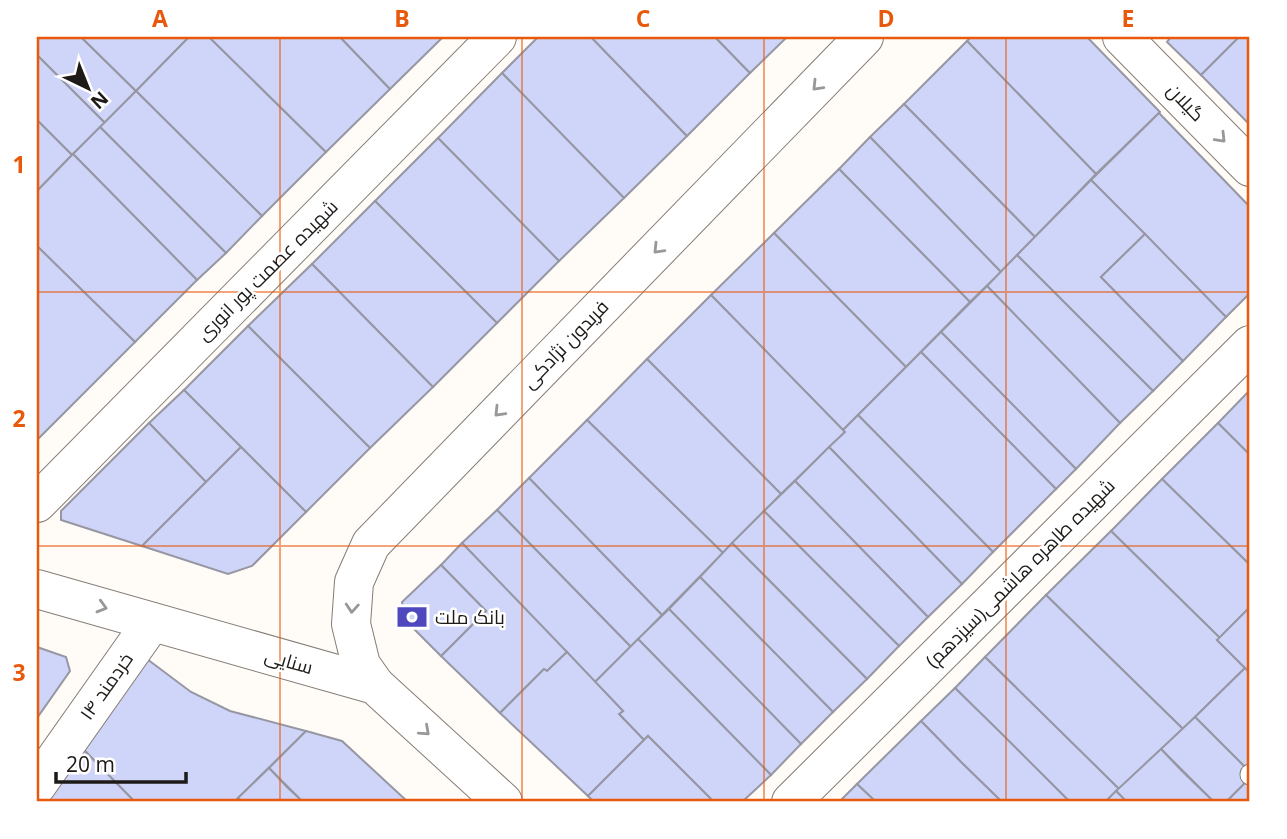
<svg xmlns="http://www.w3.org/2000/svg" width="1287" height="839" font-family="'Open Sans',Cairo,sans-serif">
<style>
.building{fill:#cfd4f9;stroke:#9697a2;stroke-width:2}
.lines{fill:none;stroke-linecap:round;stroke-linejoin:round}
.service-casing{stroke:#867d75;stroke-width:21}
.minor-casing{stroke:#867d75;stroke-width:40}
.tertiary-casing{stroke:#867d75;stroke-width:40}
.service{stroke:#fff;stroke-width:19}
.minor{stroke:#fff;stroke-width:38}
.tertiary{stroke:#fff;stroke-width:38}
.oneway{stroke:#999897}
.grid{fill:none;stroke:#e8590c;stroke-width:2;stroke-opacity:0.55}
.labels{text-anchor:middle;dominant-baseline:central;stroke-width:5;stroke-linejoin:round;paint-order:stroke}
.street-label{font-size:19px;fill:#1d1a17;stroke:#fff}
.poi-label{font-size:19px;fill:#1d1a17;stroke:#fff;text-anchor:start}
.neatline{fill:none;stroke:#e8590c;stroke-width:2.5}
.grid-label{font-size:23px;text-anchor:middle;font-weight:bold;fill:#e8590c}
</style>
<rect width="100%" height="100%" fill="#fffbf7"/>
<g class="building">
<path d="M37,37H81L136,91L105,123L37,55Z"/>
<path d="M81,37H189L136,91Z"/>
<path d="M189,37H209L326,152L262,216L136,91Z"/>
<path d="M209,37H340L390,89L326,152Z"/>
<path d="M340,37H443L390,89Z"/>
<path d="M538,37H591L687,136L624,198L502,73Z"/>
<path d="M591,37H715L750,73L687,136Z"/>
<path d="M715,37H787L750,73Z"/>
<path d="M971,37H1087L1160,112L1096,174L967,41Z"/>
<path d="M1171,37H1239L1201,75L1167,42Z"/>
<path d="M1239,37H1250V125L1201,75Z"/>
<path d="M967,41L1096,174L1035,237L904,104Z"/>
<path d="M37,55L105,123L72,155L37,120Z"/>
<path d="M502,73L624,198L559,261L438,138Z"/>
<path d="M136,91L262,216L226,253L100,127Z"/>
<path d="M904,104L1035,237L1001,272L870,137Z"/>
<path d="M1159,113L1250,207V293L1226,317L1091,180Z"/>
<path d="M37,120L72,155L37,191Z"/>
<path d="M100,127L226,253L197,280L73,154Z"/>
<path d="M870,137L1001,272L970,302L839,169Z"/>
<path d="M438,138L559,261L497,323L375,201Z"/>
<path d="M73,154L197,280L135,342L37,246V191Z"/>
<path d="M839,169L970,302L906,367L774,233Z"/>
<path d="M1091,180L1145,234L1101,277L1183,361L1153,391L1017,255Z"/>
<path d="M375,201L497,323L433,387L312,264Z"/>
<path d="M774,233L906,367L843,430L711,295Z"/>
<path d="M1145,234L1226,317L1183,361L1101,277Z"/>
<path d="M37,246L135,342L37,440Z"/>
<path d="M1017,255L1153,391L1120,423L987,286Z"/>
<path d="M312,264L433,387L370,448L248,326Z"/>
<path d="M987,286L1120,423L1076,469L941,332Z"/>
<path d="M711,295L845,432L781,494L647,359Z"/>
<path d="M248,326L370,448L306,512L184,390Z"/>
<path d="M941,332L1076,469L1056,489L921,352Z"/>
<path d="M921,352L1056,489L993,552L858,415Z"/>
<path d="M647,359L781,494L723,553L587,420Z"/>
<path d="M184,390L241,447L206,482L149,423Z"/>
<path d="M1250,390V455L1218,423Z"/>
<path d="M858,415L993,552L962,584L829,447L845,432L843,430Z"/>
<path d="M587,420L723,553L662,615L529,478Z"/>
<path d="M149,423L206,482L142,546L61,520V511Z"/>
<path d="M1218,423L1250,455V565L1162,479Z"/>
<path d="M241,447L306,512L252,566L228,574L142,546Z"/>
<path d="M829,447L962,584L928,617L795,481Z"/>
<path d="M529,478L662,615L631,647L497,510Z"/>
<path d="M1162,479L1250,565V607L1220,638L1111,531Z"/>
<path d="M795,481L928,617L899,646L764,511Z"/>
<path d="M497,510L631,647L595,682L462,543Z"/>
<path d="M764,511L899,646L867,679L732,543Z"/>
<path d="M1111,531L1220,638L1217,640L1245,668L1183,729L1046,595Z"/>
<path d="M462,543L567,652L547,671L544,669L500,713L441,656L486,611L441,565Z"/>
<path d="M732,543L867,679L833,712L700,577Z"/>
<path d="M441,565L486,611L441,656L405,620L402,602Z"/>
<path d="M700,577L833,712L801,744L669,609Z"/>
<path d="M1046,595L1183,729L1119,789L985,657Z"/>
<path d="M1250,607V673L1217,640Z"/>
<path d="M669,609L801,744L771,775L638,639Z"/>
<path d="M638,639L771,775L742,802H714L648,736L644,740L619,714L623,711L595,682Z"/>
<path d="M37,647L66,657L70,671L37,718Z"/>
<path d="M567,652L623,711L619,714L644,740L588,796L500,713L544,669L547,671Z"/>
<path d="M143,656L191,692L230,711L306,731L234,802H135L80,746Z"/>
<path d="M985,657L1119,789L1105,802H1070L955,688Z"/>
<path d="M1245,668L1250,673L1249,771L1195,717Z"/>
<path d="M955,688L1004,736L1070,802H1002L962,763L921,721Z"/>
<path d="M1195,717L1249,771L1250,778L1226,802H1214L1161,749Z"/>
<path d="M921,721L962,763L1002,802H876L857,784Z"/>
<path d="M306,731L342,741L408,802H303L269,768Z"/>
<path d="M648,736L714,802H594L588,796Z"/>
<path d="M80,746L135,802H50L46,798Z"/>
<path d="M1161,749L1182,771L1214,802H1127L1116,791Z"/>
<path d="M269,768L287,787L303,802H243L238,798Z"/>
<path d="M1250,778V802H1226Z"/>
<path d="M857,784L876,802H839Z"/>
<path d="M1116,791L1127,802H1105Z"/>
</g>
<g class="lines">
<g class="service-casing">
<path id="service" d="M1250,774V775"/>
</g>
<g class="minor-casing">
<g id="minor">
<path d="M1122,37L1250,167"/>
<path d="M37,503L497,37"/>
<path d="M375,685L361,665L351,624L354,582L371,544L864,37"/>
<path d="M37,785L152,622"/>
<path d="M791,802L1250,345"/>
</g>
</g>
<g class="tertiary-casing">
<path id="tertiary" d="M37,589L375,685L503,802"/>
</g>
<use href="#service" class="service"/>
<use href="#minor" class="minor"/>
<use href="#tertiary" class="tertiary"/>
</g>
<defs><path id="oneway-chevron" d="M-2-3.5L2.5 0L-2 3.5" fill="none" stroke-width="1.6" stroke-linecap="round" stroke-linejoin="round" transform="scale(1.75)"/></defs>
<g class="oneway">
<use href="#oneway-chevron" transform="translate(817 86) rotate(134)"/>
<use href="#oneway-chevron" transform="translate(1221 138) rotate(46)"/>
<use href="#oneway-chevron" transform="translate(658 249) rotate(134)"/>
<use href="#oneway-chevron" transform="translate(499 412) rotate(134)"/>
<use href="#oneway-chevron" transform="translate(102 607) rotate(16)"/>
<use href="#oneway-chevron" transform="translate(352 608) rotate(94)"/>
<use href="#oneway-chevron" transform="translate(425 731) rotate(42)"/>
</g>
<path class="grid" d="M280,37V802M522,37V802M764,37V802M1006,37V802M37,292H1250M37,546H1250"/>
<defs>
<g id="bank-bare" transform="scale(2.415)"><path d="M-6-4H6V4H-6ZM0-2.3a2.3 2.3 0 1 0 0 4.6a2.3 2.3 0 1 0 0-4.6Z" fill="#4e47bd" stroke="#fff" stroke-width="2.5" paint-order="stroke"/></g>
</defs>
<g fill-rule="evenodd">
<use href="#bank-bare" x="412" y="617"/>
</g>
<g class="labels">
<g class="street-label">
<text transform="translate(1186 102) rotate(46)">گیلان</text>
<text transform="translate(267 270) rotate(-45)">شهیده عصمت پور انوری</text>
<text transform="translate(565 344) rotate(-46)">فریدون نژادکی</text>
<text transform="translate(1020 573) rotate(-45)">شهیده طاهره هاشمی(سیزدهم)</text>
<text transform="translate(289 661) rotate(16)">سنایی</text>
<text transform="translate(106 686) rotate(-55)">خردمند ۱۴</text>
</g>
<g class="poi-label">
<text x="435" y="617">بانک ملت</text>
</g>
</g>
<rect width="1287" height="839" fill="none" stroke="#ffffff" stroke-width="77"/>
<g transform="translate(88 88) rotate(137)" stroke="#ffffff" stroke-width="5" paint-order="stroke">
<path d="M0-5L12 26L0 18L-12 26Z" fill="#1d1a17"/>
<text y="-10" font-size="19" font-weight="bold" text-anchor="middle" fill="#1d1a17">N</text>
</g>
<path d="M56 772v10h130v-10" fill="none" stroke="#1d1a17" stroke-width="3.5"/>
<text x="66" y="772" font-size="21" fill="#1d1a17" stroke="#ffffff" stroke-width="5" paint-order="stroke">20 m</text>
<rect x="38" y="38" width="1210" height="762" class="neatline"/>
<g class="grid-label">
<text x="160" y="27">A</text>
<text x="402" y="27">B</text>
<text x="643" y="27">C</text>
<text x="886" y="27">D</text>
<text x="1128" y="27">E</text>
<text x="19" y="173">1</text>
<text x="19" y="427">2</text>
<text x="19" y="681">3</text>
</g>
</svg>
